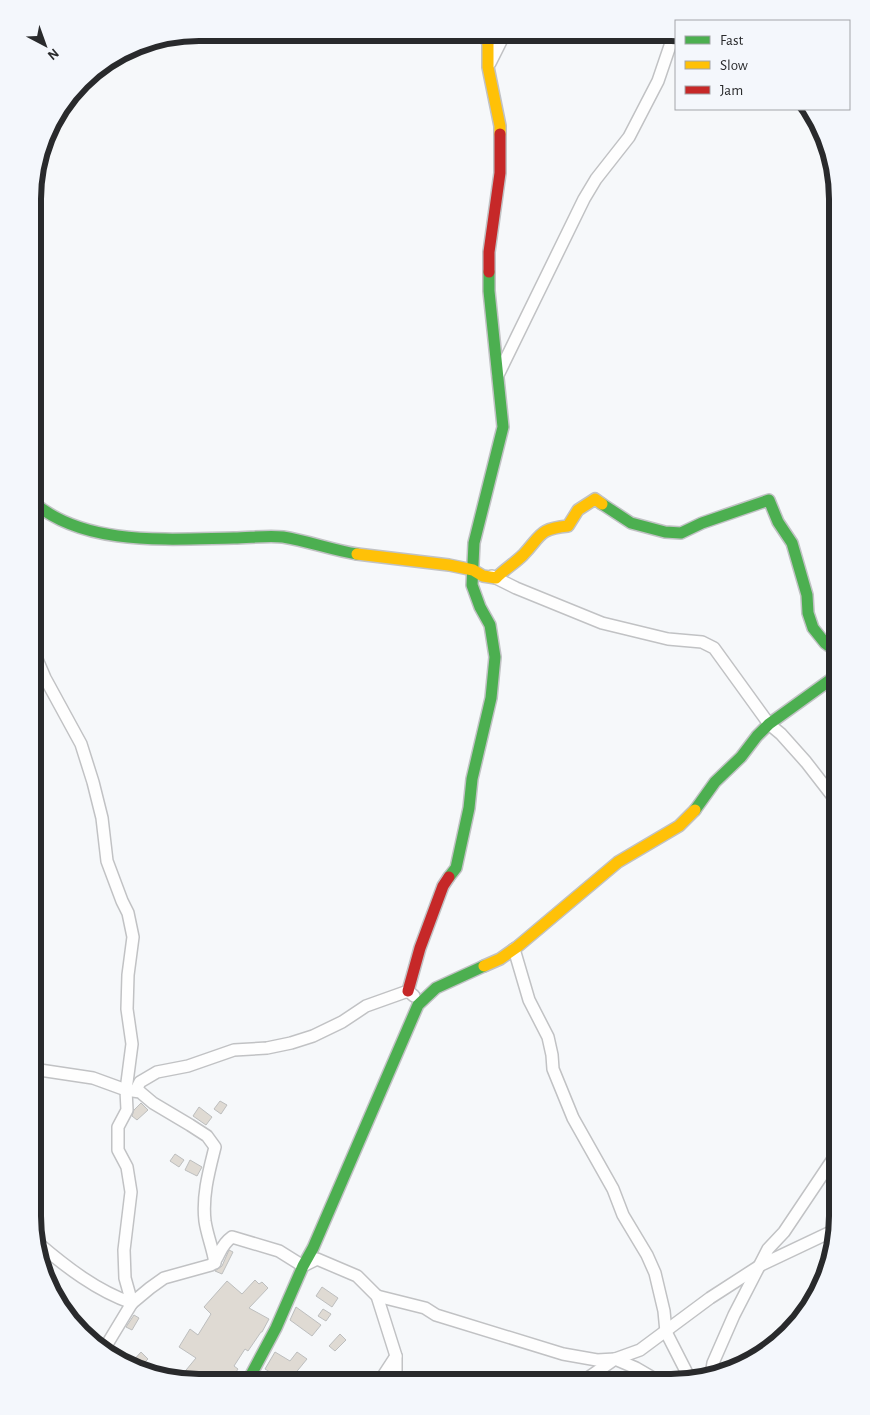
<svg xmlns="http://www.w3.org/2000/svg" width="870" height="1415" font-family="'Alegreya Sans',sans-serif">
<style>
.building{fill:#dfdad3;stroke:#bdbebe}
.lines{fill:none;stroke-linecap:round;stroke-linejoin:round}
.street-casing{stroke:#c1c2c4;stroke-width:14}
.fast-casing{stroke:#c1c2c4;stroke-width:14}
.slow-casing{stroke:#c1c2c4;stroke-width:14}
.jam-casing{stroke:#c1c2c4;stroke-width:14}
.street{stroke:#fefefe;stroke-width:11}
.fast{stroke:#4caf50;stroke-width:11}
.slow{stroke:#ffc107;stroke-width:11}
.jam{stroke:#c62828;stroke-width:11}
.rim{fill:none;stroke:#292a2c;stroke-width:6}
</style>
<rect width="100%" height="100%" fill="#f6f8fa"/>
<g class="building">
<path d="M220,1101L227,1105L221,1114L214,1109Z"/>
<path d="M141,1103L148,1110L137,1120L132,1116L134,1110Z"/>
<path d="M199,1107L212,1117L206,1125L193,1116Z"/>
<path d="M175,1154L184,1160L179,1167L170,1161Z"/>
<path d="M190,1160L202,1167L197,1176L185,1170Z"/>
<path d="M229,1250L233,1252L222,1274L215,1271L222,1266Z"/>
<path d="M255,1280L259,1284L262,1282L268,1288L249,1308L269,1319L262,1332H261L248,1351L245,1349L234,1366L238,1369L230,1381H177L196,1358L179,1347L190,1329L198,1335L211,1314L204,1307L227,1281L242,1294Z"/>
<path d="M322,1287L338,1298L332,1307L316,1296Z"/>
<path d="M296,1307L321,1325L312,1336L290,1320Z"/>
<path d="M323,1309L331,1314L326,1321L318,1316Z"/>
<path d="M134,1315L139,1318L132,1330L126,1327Z"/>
<path d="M340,1334L346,1340L335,1351L329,1346Z"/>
<path d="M141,1352L148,1359L141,1366L132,1362Z"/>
<path d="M275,1352L290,1361L297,1352L307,1359L289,1381H272L276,1376L265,1369Z"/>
</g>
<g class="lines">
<g class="street-casing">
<g id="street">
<path d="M490,63L505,33"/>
<path d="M498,375L584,199L596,179L629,137L658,81L674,34"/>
<path d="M492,576L516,588L602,623L668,639L702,642L714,648L769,724L781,734L806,762L837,802"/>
<path d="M33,650L45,678L81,744L93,782L102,818L107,861L122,901L128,913L133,937L128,975L127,1009L132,1044L126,1090L140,1092L153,1103L190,1125L207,1136L215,1147C209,1171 202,1196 205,1221C207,1235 213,1249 215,1263"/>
<path d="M514,949L529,1000L548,1037L552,1055L553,1069L573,1118L613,1189L623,1215L647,1255L655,1273L664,1311L666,1332L690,1379"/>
<path d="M33,1069L93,1078L126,1090L127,1110L118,1127V1150L127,1167L131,1192L124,1250L125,1278L132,1303"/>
<path d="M136,1090L140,1082L157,1072L188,1066L234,1050L267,1048L291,1043L313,1036L342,1022L366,1006L408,991L414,996"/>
<path d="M38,1243C66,1267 97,1291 132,1303"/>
<path d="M377,1296L425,1308L436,1315L563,1354L597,1360L615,1359L636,1368L660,1382"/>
<path d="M103,1351L132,1303L150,1288L164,1278L211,1265C221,1257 218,1247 232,1237L279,1251L303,1266L317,1259L357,1276L377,1296L396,1356V1382"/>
<path d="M711,1375L713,1363L734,1315L768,1249L784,1232L837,1153"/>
<path d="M374,1382L383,1376L396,1356"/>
<path d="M582,1382L615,1359L640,1350L710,1298L761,1265L837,1229"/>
</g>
</g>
<g class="fast-casing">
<g id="fast">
<path d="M33,502C85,547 170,539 234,538C249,538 267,535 283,537C308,541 332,550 357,554"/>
<path d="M602,504L631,523L665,532L681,533L702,523L769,500L778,522L792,543L807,595L808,613L813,628L825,643L837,652"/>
<path d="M695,810L715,782L741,757L757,736L769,724L837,675"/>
<path d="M449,877L456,868L469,808L472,779L491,698L495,657L490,625L480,607L472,585L474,543L503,427L489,291V272"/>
<path d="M252,1381V1373L276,1328L303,1266L313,1248L418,1005L436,988L484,966"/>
</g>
</g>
<g class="slow-casing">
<g id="slow">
<path d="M484,33L488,44V67L500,126V134"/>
<path d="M357,554L449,565L473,570L483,576L496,578C505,569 515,563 523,555C542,535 538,529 568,526L578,510L595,499L602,504"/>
<path d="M484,966L500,959L517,947L618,862L679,826L695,810"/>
</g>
</g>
<g class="jam-casing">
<g id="jam">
<path d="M489,272V252L500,173V134"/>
<path d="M408,991L420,948L443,886L449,877"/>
</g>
</g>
<use href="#street" class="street"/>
<use href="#fast" class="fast"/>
<use href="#slow" class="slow"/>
<use href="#jam" class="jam"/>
</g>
<path d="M0 0H870V1415H0ZM199 41H671A158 158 0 0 1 829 199V1216A158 158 0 0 1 671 1374H199A158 158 0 0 1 41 1216V199A158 158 0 0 1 199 41Z" fill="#f4f7fc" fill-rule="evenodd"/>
<path class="rim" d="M199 41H671A158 158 0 0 1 829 199V1216A158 158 0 0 1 671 1374H199A158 158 0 0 1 41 1216V199A158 158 0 0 1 199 41Z"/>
<rect x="675" y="20" width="175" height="90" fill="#f4f7fc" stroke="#a3a5a9"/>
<rect x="685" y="36" width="25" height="8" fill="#4caf50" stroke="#a3a5a9"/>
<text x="720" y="45" font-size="15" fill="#292a2c">Fast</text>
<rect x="685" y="61" width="25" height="8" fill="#ffc107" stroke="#a3a5a9"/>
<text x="720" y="70" font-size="15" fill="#292a2c">Slow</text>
<rect x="685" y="86" width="25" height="8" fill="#c62828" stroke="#a3a5a9"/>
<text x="720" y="95" font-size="15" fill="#292a2c">Jam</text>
<g transform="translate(45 45) rotate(139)" stroke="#f4f7fc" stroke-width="4" paint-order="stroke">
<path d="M0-4L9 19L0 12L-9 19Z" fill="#292a2c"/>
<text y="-8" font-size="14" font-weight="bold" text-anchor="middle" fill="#292a2c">N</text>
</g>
</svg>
